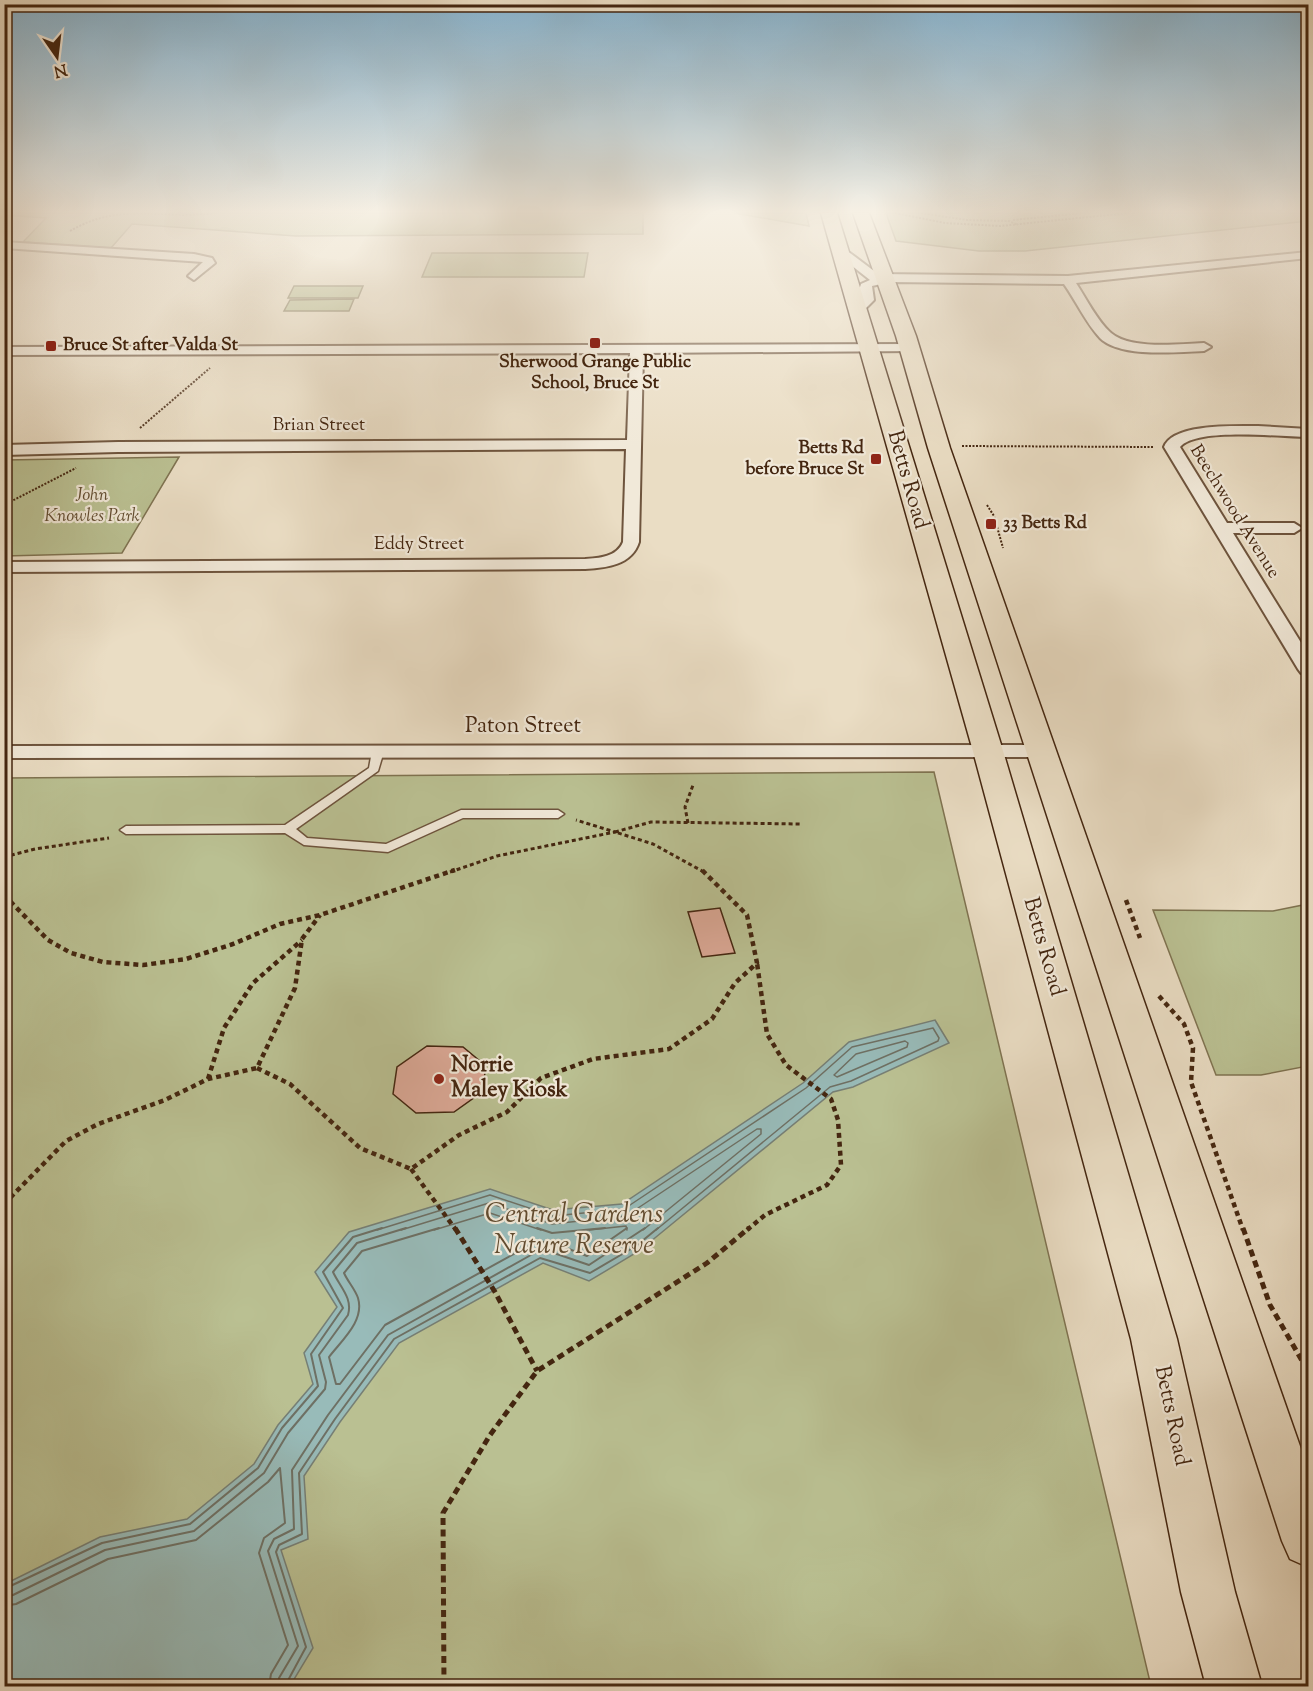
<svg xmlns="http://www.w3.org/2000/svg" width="1313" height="1691" font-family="'Sorts Mill Goudy',serif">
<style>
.green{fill:#bac092;stroke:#7f7351;stroke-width:1.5}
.water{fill:#98bbb9;stroke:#767f75;stroke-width:1.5}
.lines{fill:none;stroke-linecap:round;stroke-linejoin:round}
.shore-far1{stroke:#6e7064;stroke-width:1.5}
.shore{stroke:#6e7064;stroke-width:2}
.building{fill:#dba896;stroke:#442610;stroke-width:1.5}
.lane-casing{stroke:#6e543d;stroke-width:3}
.street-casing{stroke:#6e543d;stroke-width:4}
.highway-casing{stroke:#442610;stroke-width:3}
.path-far3{stroke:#442610;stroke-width:2;stroke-dasharray:2 1.5;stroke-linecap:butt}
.path-far2{stroke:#442610;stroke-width:3;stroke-dasharray:4 3;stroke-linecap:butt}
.path-far1{stroke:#442610;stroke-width:4.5;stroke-dasharray:5 4;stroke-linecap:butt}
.path{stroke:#442610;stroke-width:5;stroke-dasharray:7 4.5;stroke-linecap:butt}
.lane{fill:#f1e9d9;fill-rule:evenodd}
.street{fill:#f1e9d9;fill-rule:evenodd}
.highway{fill:#eaddc4;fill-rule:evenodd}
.poi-dot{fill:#8f2418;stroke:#f1e9d9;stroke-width:2}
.labels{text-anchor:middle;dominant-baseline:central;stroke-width:4.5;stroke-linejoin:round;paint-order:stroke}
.far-poi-label{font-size:18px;font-weight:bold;fill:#442610;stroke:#f1e9d9;text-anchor:start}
.far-street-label{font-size:18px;fill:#442610;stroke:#f1e9d9}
.far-park-label{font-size:18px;font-style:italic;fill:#624c30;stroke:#f1e9d9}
.street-label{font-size:22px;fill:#442610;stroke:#f1e9d9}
.poi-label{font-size:22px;font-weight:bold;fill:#442610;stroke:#f1e9d9;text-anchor:start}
.near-park-label{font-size:27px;font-style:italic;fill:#624c30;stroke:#f1e9d9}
</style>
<rect width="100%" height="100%" fill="#eaddc4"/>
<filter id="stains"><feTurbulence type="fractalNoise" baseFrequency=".00333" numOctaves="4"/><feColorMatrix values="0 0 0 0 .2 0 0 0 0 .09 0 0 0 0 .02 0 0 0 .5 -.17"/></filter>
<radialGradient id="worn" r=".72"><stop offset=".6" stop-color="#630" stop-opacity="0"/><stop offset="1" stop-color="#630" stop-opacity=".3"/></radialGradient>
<g class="green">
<path d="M5,213H643V234L296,236L132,224L111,248L23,242L46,218L5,215Z"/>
<path d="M734,213H806L809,226Z"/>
<path d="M886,213H1308V221L1025,251H979L896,241Z"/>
<path d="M432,253H588L584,277H422Z"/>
<path d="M294,286H363L358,298H288Z"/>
<path d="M354,299L349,311H284L290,300Z"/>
<path d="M179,457L122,553L5,556V460Z"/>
<path d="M934,772L1151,1686H5L4,778Z"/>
<path d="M1308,904V1066L1261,1075H1216L1153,910L1273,911Z"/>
</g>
<path class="water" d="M935,1020L949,1043L853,1087L833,1092L639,1251L589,1281L543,1263L399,1343L340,1422L304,1476L308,1539L281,1550L313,1648L290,1686H5V1584L100,1537L187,1519L254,1464L278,1425L313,1384L304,1353L337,1307L315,1272L349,1232L490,1189L553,1210L622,1204L803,1083L849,1042Z"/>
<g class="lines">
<g class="shore-far1">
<path d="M905,1041L908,1043L907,1047L837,1077L834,1075L856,1054Z"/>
<path d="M377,1230L490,1195L553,1216L624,1209L806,1088L852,1047L933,1028L939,1038L938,1041L851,1081L830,1087L656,1230"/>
<path d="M401,1230L489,1203L552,1224L626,1216L757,1129H761V1134L643,1230"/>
<path d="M434,1230L490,1213L541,1230"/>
<path d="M589,1230L626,1226L627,1230"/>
</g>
<g class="shore">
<path d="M439,1228L362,1251L344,1273C348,1282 355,1289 358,1298C365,1321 341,1341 329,1357L336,1384H340L385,1325L532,1244L548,1241L587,1256L627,1228"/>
<path d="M537,1228L552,1233L605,1228"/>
<path d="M4,1589L102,1543L190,1524L258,1468L282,1428L318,1386L311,1354L343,1308L323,1272L353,1237L382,1228"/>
<path d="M4,1597L13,1595L105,1550L194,1531L264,1473L288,1433L325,1389L326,1382L319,1355L348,1315C353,1298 340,1287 333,1272L357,1243L406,1228"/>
<path d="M4,1606L16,1604L108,1559L196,1540L268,1482L280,1468L285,1523L264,1538L259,1553L288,1645L271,1674L269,1686"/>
<path d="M278,1686L279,1678L298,1646L268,1551L274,1539L294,1529L292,1470L328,1415L388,1335L538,1251H548L589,1265L645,1228"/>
<path d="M285,1686L306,1647L276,1552L279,1545L302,1534L299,1473L335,1419L394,1339L540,1258L590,1273L636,1246L658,1228"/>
</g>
</g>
<g class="building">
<path d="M720,908L735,953L702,957L688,912Z"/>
<path d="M427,1046L463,1047L486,1066L482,1092L454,1112L416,1113L393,1094L397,1067Z"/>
</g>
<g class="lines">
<g class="lane-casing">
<path id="lane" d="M378,748L384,751L378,771L296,829L307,838L386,844L461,810H558L564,814L558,818H463L388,852L304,845L285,833L126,834L120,830L126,826L285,825L369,768L372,751Z"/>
</g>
<g class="street-casing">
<g id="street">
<path d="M4,242L194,254L212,258L215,263L194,280L188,276L203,262L4,248Z"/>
<path d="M841,249L850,253L878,274L1068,276L1308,252V258L1076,283C1086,298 1097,321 1111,333C1131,350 1179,344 1204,343L1211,347L1204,351C1177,352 1120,358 1100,338C1086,323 1076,301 1064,284L890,282L872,286L874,300L862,312H854L852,309L862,299L859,290L861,284L870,280L837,254L835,252Z"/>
<path d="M910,344L915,345L917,348L915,351L643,353L639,542C632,565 606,568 585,569L4,572V562L585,559C599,558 617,557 623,542L626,449L118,452L4,455V445L118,442L627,440L630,353L4,355V347Z"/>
<path d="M1258,426L1308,429V437C1281,437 1197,427 1180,447L1227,523H1294L1302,528L1294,533H1233L1308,654V675L1301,673L1298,669L1164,447C1172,423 1237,426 1258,426Z"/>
<path d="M1042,745L1049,747L1052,751L1049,755L1042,757L4,758V746Z"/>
</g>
</g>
<g class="highway-casing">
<g id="highway">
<path d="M821,213H837L1003,751L1177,1339L1235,1592L1262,1686H1206L1181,1592L1131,1339L973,751Z"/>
<path d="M853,213H869L916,336L950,448L1308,1469V1567L1290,1559L1282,1541L928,448L896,336Z"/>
</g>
</g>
<g class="path-far3">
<path d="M895,213L945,223L1000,226L1127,213"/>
<path d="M921,213L967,220L1009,221L1018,225"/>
<path d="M1013,220L1082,213"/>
<path d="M70,231C122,201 160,220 215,213"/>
<path d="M140,428L210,368"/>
<path d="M962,446L1153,447"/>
<path d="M4,505L76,468"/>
<path d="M987,505L994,516L1003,548"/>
</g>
<g class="path-far2">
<path d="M688,823L685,807L693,785"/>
<path d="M4,857L35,849L109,838"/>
<path d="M450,872L497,856L615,832L576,820"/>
<path d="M704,872L653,844L615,832L651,822L802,824"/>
</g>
<g class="path-far1">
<path d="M4,895L48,940L71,953L103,962L143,965L186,959L233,944L280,924L320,915L455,870"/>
<path d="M1126,900L1140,938"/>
<path d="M1159,996L1184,1024L1193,1048L1191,1082L1243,1230"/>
<path d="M257,1068L290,1084L360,1148L411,1169L459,1135L507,1112L541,1078L593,1059L669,1049L712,1019L735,983L757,963L747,915L702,870"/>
<path d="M208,1079L224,1028L253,983L302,940"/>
<path d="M411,1169L456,1230"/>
<path d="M4,1204L66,1141L98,1124L165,1100L208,1079L257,1068L295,988L302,939L320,915"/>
<path d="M747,1230L765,1215L827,1185L841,1165L838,1120L831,1099L786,1065L767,1034L757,963"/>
</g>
<g class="path">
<path d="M455,1228L495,1292L537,1371"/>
<path d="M1243,1228L1270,1305L1308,1371"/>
<path d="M444,1686L443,1513L490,1435L537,1371L707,1263L749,1228"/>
</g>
<use href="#lane" class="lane"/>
<use href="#street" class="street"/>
<use href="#highway" class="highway"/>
</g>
<linearGradient id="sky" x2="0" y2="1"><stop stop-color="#88b7d5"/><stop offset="0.47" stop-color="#f6f0e4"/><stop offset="1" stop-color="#f6f0e4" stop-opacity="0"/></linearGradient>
<rect width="1313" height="450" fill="url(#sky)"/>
<g class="poi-dot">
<rect x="589" y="337" width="12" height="12" rx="3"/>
<rect x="45" y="340" width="12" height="12" rx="3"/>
<rect x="870" y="453" width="12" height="12" rx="3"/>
<rect x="985" y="518" width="12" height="12" rx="3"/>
<circle cx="439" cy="1079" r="6"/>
</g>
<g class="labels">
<g class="far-poi-label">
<text x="63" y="346">Bruce St after Valda St</text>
<text x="595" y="363" text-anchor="middle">Sherwood Grange Public<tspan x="595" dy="21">School, Bruce St</tspan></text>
<text x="864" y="449" text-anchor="end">Betts Rd<tspan x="864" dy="21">before Bruce St</tspan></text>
<text x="1003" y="524">33 Betts Rd</text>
</g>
<g class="far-street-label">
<text x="319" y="426">Brian Street</text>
<text transform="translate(1234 512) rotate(58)">Beechwood Avenue</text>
<text x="419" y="545">Eddy Street</text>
</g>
<g class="far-park-label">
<text x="92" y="496">John<tspan x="92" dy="21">Knowles Park</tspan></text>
</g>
<g class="street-label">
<text transform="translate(907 480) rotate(74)">Betts Road</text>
<text x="523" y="727">Paton Street</text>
<text transform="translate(1043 947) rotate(74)">Betts Road</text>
<text transform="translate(1171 1416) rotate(78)">Betts Road</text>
</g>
<g class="poi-label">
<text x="451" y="1066">Norrie<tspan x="451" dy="25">Maley Kiosk</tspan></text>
</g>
<g class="near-park-label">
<text x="574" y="1215">Central Gardens<tspan x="574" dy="31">Nature Reserve</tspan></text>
</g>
</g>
<rect width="1313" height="1691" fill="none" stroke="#eaddc4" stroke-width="24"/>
<rect x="6" y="6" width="1301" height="1679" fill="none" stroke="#442610" stroke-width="3"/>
<rect x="12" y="12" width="1289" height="1667" fill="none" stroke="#442610" stroke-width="1.5"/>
<g transform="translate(57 57) rotate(166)" stroke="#f1e9d9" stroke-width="4.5" paint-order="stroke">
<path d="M0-4.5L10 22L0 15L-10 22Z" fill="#442610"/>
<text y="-9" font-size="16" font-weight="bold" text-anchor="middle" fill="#442610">N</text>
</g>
<rect width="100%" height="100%" filter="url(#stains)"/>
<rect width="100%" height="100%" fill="url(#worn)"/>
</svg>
